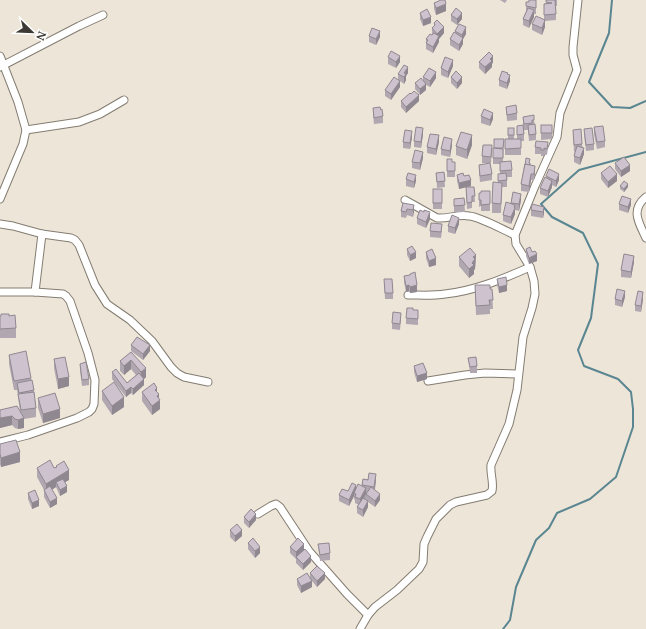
<svg xmlns="http://www.w3.org/2000/svg" width="646" height="629" font-family="'Noto Serif',serif">
<style>
.lines{fill:none;stroke-linecap:round;stroke-linejoin:round}
.stream{stroke:#5a8691;stroke-width:2}
.minor-casing{stroke:#837c71;stroke-width:9}
.minor{stroke:#fff;stroke-width:7}
.wall{fill:#b0a7b0}
.shaded-wall{fill:#908890}
.building{fill:#cdc2cd;stroke:#908890}
</style>
<rect width="100%" height="100%" fill="#ede5d8"/>
<g class="lines">
<g class="stream">
<path d="M612,0L609,33L589,82L612,107L630,108L646,101"/>
<path d="M503,629L510,620L516,587L536,540L549,528L557,513L590,499L616,477L633,427V409L631,392L618,379L584,366L578,350L591,318L598,264L583,233L552,217L541,204L579,170L646,152"/>
</g>
<g class="minor-casing">
<g id="minor">
<path d="M0,56L18,102L26,130L23,144L0,199"/>
<path d="M0,67L79,26L103,15"/>
<path d="M26,130L79,122L100,114L124,100"/>
<path d="M646,197C630,210 639,223 646,238"/>
<path d="M405,200L437,218C448,219 458,214 469,216C481,217 503,230 515,235"/>
<path d="M0,224L13,226L42,234L71,238L75,240L79,245L95,285L107,304L130,320L152,341L171,367L177,373L184,377L208,382"/>
<path d="M0,292H35L63,294L66,296L70,301L88,353L95,380L94,404L92,409L89,412L77,418L28,435L0,442"/>
<path d="M35,292L42,234"/>
<path d="M408,295C420,295 433,296 445,294C474,291 503,279 530,267"/>
<path d="M428,381L465,375L485,373L518,374"/>
<path d="M258,514L271,506L276,504L280,507L309,551L347,594L368,615"/>
<path d="M360,629L368,615L375,607L397,590L419,569L423,562L424,544L427,537L436,519L450,505L456,502L487,495L492,491C494,482 490,474 491,465L509,424L517,390L523,337L532,308L535,294L534,281L530,267L516,244L515,235L535,186L557,137L560,113L577,70L573,55V47L578,0"/>
</g>
</g>
<use href="#minor" class="minor"/>
</g>
<g class="wall">
<path d="M500,0H507L505,3Z"/>
<path d="M536,0V14H534V17L529,28L523,25V19L526,12V2H529Z"/>
<path d="M546,0H557V6H556V20L545,21V27L542,35L532,30V24L544,20V4L546,3Z"/>
<path d="M434,3L446,11L436,15L434,9Z"/>
<path d="M420,13L431,23L423,26L420,19Z"/>
<path d="M451,15L462,19L457,25L451,21Z"/>
<path d="M434,23L444,33L439,39V42L433,53L426,49V39L432,35V28L434,26Z"/>
<path d="M455,31L466,34L463,39V44L459,51L450,45V39L455,33Z"/>
<path d="M369,36L380,37L376,45L369,42Z"/>
<path d="M388,57L400,62L396,68L388,64Z"/>
<path d="M479,62H493L492,64V67L485,74L479,68Z"/>
<path d="M453,66L448,78L441,75V68Z"/>
<path d="M408,73L406,76V80L404,84L400,81V87L391,100L385,96V90L398,79V74Z"/>
<path d="M508,75L510,81L507,89L499,86V80Z"/>
<path d="M423,77L436,78L430,87L426,85V90L420,95L415,89V83L423,80Z"/>
<path d="M451,77L462,83L457,89L451,83Z"/>
<path d="M401,101H419L406,113L401,107Z"/>
<path d="M506,107L517,113V120L507,121Z"/>
<path d="M373,108L383,116V123L374,124L373,114Z"/>
<path d="M481,116L493,119L490,126L481,123Z"/>
<path d="M523,117L534,120L536,134V140L529,141L528,130H524V141H521V155H505V139H508V128H514V139H517V126L523,125Z"/>
<path d="M541,125H552V139L541,140Z"/>
<path d="M594,127L605,141V147L597,149L594,134Z"/>
<path d="M584,129L594,144V150L586,151L584,135Z"/>
<path d="M573,130L582,144L584,154L580,165L574,162V156L575,151L574,152Z"/>
<path d="M423,134L421,148L414,147V141Z"/>
<path d="M412,137L410,149L403,148V142Z"/>
<path d="M494,139H504L503,162L512,170V177H507V187H502L501,213H492V203L498,183V174H500V164H493V158L494,149Z"/>
<path d="M439,142L436,155L427,153V147Z"/>
<path d="M452,145L450,157L441,155V149Z"/>
<path d="M472,145L467,159L456,155V146Z"/>
<path d="M535,147L548,148L547,155L544,154V156H541V154H535Z"/>
<path d="M492,152L491,163H482V156Z"/>
<path d="M423,158L420,170L412,168V162Z"/>
<path d="M447,159L452,162H455V177H447Z"/>
<path d="M615,163L630,171L621,177L615,169Z"/>
<path d="M479,165L492,174V180L480,182L479,172Z"/>
<path d="M530,165L535,172L534,180H531L529,192L521,191V184L524,166Z"/>
<path d="M444,172L445,187L437,188L436,173Z"/>
<path d="M601,173L617,181L608,188L601,179Z"/>
<path d="M457,175L464,176L471,186L467,187H474L475,202H472V208L467,209L466,187L459,189L457,181Z"/>
<path d="M546,176L559,180L556,187L552,185V187L548,197L540,194V188L546,178Z"/>
<path d="M406,179L416,181L414,188L406,186Z"/>
<path d="M620,186L628,187L624,192L620,189Z"/>
<rect x="433" y="189" width="9" height="20"/>
<path d="M490,191V211H481V206L479,207V200Z"/>
<path d="M464,198L465,212H454V199Z"/>
<path d="M521,200L519,211L515,210V214L511,224L503,221V215L511,204V203Z"/>
<path d="M403,203L414,211L413,217L407,215L406,218L401,217V211Z"/>
<path d="M532,204L544,213L543,218L531,216V210Z"/>
<path d="M619,204L631,205L628,213L619,210Z"/>
<path d="M417,218L430,219L426,228L417,224Z"/>
<path d="M459,224L455,234L448,232V226Z"/>
<path d="M430,231H442L441,238L430,237Z"/>
<path d="M407,249L416,258L410,261L407,255Z"/>
<path d="M526,249L532,252L537,261L529,264L526,256Z"/>
<path d="M426,252L436,265L429,267L426,258Z"/>
<path d="M476,255L475,269L474,270V274L469,278L459,266V257Z"/>
<path d="M634,262L631,278L621,277V270Z"/>
<path d="M404,276L417,292L410,293L409,291L406,292L404,282Z"/>
<path d="M384,279L393,293V299H385Z"/>
<path d="M497,279L507,291L499,293L497,285Z"/>
<path d="M475,285L490,289H492L493,309H490V314L476,315Z"/>
<path d="M625,297L622,307L615,305V299Z"/>
<path d="M643,299L641,312L635,311V305Z"/>
<path d="M413,310H418V325L406,324V318Z"/>
<path d="M0,316H9L16,328V338H0Z"/>
<path d="M401,319L400,330L392,329V323Z"/>
<path d="M131,345L150,351L143,360L131,351Z"/>
<path d="M131,352L146,377L144,379V385L133,395L131,393L126,397L112,379V372L127,383L136,375L131,369L124,375L120,371V361Z"/>
<path d="M9,355L31,378L34,390L36,408V417L24,419V428L18,429L15,428L12,425L0,428V410L20,411L17,390H14L9,364Z"/>
<path d="M468,358L477,366V373H470Z"/>
<path d="M54,359L69,386L58,389L54,368Z"/>
<path d="M80,364L89,379V385L82,386L80,370Z"/>
<path d="M414,366L427,379L417,382L414,372Z"/>
<path d="M102,391L124,407L112,415L102,400Z"/>
<path d="M142,392L157,393L160,409L152,415L142,401Z"/>
<path d="M38,398L60,418L43,423L38,408Z"/>
<path d="M0,444L20,462L1,467L0,464Z"/>
<path d="M56,466L69,480L65,482L67,492L60,496L56,487L52,490L57,504L50,508L44,497V490L37,477V468H56Z"/>
<path d="M363,479L376,480L375,490L380,500L375,507L368,502V507L363,517L357,513V507L359,505L355,503V500L354,499V496L349,506L339,501V495L362,486Z"/>
<path d="M28,493L39,506L32,509L28,499Z"/>
<path d="M244,517L256,520L249,528L244,523Z"/>
<path d="M230,530L242,536L235,542L230,537Z"/>
<path d="M248,543L260,553L255,558L248,549Z"/>
<path d="M318,544L330,553V560L320,561Z"/>
<path d="M290,547L304,550L311,562L303,570L296,563V558V559L290,553Z"/>
<path d="M310,573L325,579L317,587L312,581V587L301,593L297,585V579L310,578Z"/>
</g>
<g class="shaded-wall">
<path d="M446,4V11L436,15V8Z"/>
<path d="M534,10V17L529,28V21Z"/>
<path d="M462,13V19L457,25V19Z"/>
<path d="M431,17V23L423,26V20Z"/>
<path d="M545,20V27L542,35V28Z"/>
<path d="M444,27V33L439,39V42L433,53V47L437,39V34Z"/>
<path d="M466,27V34L463,39V44L459,51V45L462,40V35Z"/>
<path d="M380,31V37L376,45V39Z"/>
<path d="M400,56V62L396,68V62Z"/>
<path d="M493,56V62L492,64V67L485,74V67L490,59Z"/>
<path d="M453,60V66L448,78V72Z"/>
<path d="M408,67V73L406,76V80L404,84V73Z"/>
<path d="M436,72V78L430,87V81Z"/>
<path d="M510,75V81L507,89V83Z"/>
<path d="M462,77V83L457,89V83Z"/>
<path d="M400,81V87L391,100V94Z"/>
<path d="M426,84V90L420,95V89Z"/>
<path d="M419,95V101L406,113V107Z"/>
<path d="M493,113V119L490,126V120Z"/>
<path d="M423,128V134L421,148V142Z"/>
<path d="M412,131V137L410,149V143Z"/>
<path d="M439,135V142L436,155V149Z"/>
<path d="M472,135V145L467,159V150Z"/>
<path d="M452,139V145L450,157V151Z"/>
<path d="M584,148V154L580,165V158Z"/>
<path d="M423,152V158L420,170V163Z"/>
<path d="M630,165V171L621,177V171Z"/>
<path d="M535,166V172L534,180V174Z"/>
<path d="M531,174V180L529,192V186Z"/>
<path d="M559,174V180L556,187V181Z"/>
<path d="M617,174V181L608,188V182Z"/>
<path d="M416,175V181L414,188V182Z"/>
<path d="M471,180V186L459,189V183Z"/>
<path d="M552,181V187L548,197V191Z"/>
<path d="M628,184V187L624,192V189Z"/>
<path d="M521,194V200L519,211V204Z"/>
<path d="M631,199V205L628,213V207Z"/>
<path d="M414,205V211L413,217V210Z"/>
<path d="M515,205V214L511,224V217Z"/>
<path d="M544,207V213L543,218V212Z"/>
<path d="M430,212V219L426,228V222Z"/>
<path d="M459,218V224L455,234V228Z"/>
<path d="M416,252V258L410,261V255Z"/>
<path d="M537,254V261L529,264V258Z"/>
<path d="M476,255L475,269L474,270V274L469,278V269L473,257Z"/>
<path d="M634,256V262L631,278V272Z"/>
<path d="M436,258V265L429,267V261Z"/>
<path d="M409,285V291L406,292V286Z"/>
<path d="M417,285V292L410,293V287Z"/>
<path d="M507,285V291L499,293V287Z"/>
<path d="M625,291V297L622,307V301Z"/>
<path d="M643,292V299L641,312V306Z"/>
<path d="M150,345V351L143,360V354Z"/>
<path d="M131,360V369L124,375V366Z"/>
<path d="M146,368V377L144,379V385L133,395V389L141,381V372Z"/>
<path d="M427,373V379L417,382V376Z"/>
<path d="M69,377V386L58,389V379Z"/>
<path d="M131,387V393L126,397V391Z"/>
<path d="M157,388V395L159,394V401L160,400V409L152,415V406L155,390Z"/>
<path d="M124,397V407L112,415V406Z"/>
<path d="M60,409V418L43,423V414Z"/>
<path d="M12,416V425L0,428V418Z"/>
<path d="M24,418V428L18,429V420Z"/>
<path d="M20,452V462L1,467V458Z"/>
<path d="M69,470V480L58,486L56,482V487L46,493V484Z"/>
<path d="M376,474V480L374,493V487Z"/>
<path d="M356,485V492L354,493V496L349,506V500Z"/>
<path d="M67,486V492L60,496V490Z"/>
<path d="M366,488V494L360,506V499Z"/>
<path d="M380,494V500L375,507V501Z"/>
<path d="M57,498V504L50,508V502Z"/>
<path d="M39,500V506L32,509V503Z"/>
<path d="M368,501V507L363,517V510Z"/>
<path d="M256,514V520L249,528V522Z"/>
<path d="M242,530V536L235,542V536Z"/>
<path d="M304,544V550L296,559V552Z"/>
<path d="M260,547V553L255,558V551Z"/>
<path d="M311,556V562L303,570V564Z"/>
<path d="M325,573V579L317,587V581Z"/>
<path d="M312,581V587L301,593V586Z"/>
</g>
<g class="building">
<path d="M441,0H445L446,4L436,8L434,3Z"/>
<path d="M529,0H536V8L526,6V2H529Z"/>
<path d="M546,0H555L556,14L544,15V4L552,3L546,2Z"/>
<path d="M456,8L462,13L457,19L451,15Z"/>
<path d="M528,8L534,10L529,21L523,19Z"/>
<path d="M427,9L431,17L423,20L420,13Z"/>
<path d="M536,16L545,20L542,28L532,24Z"/>
<path d="M437,20L444,27L437,34L432,28L435,25L434,23Z"/>
<path d="M459,24L466,27L462,35L455,31Z"/>
<path d="M372,28L380,31L376,39L369,36Z"/>
<path d="M454,32L463,38L459,45L450,39Z"/>
<path d="M434,33L439,36L433,47L426,43L428,40L426,39L430,34L432,35Z"/>
<path d="M391,51L400,56L396,62L388,57Z"/>
<path d="M489,52L493,56L490,59L492,61L485,67L479,62Z"/>
<path d="M445,57L453,60L448,72L441,68Z"/>
<path d="M404,65L408,67L404,73L406,74L404,77L398,74Z"/>
<path d="M429,68L436,72L430,81L423,77Z"/>
<path d="M456,71L462,77L457,83L451,77Z"/>
<path d="M502,71L508,73L507,74L510,75L507,83L499,80Z"/>
<path d="M394,77L400,81L391,94L385,90Z"/>
<path d="M421,78L426,84L420,89L415,83Z"/>
<path d="M414,91L419,95L406,107L401,101L410,93L411,94Z"/>
<path d="M516,105L517,113L507,115L506,107Z"/>
<path d="M380,107L381,110L382,109L383,116L374,118L373,108Z"/>
<path d="M484,109L493,113L490,120L481,116Z"/>
<path d="M534,115V120H532V123L524,124L523,117Z"/>
<path d="M535,124L536,134L529,135L528,125Z"/>
<path d="M523,125L524,134L517,135V126Z"/>
<rect x="541" y="125" width="11" height="8"/>
<path d="M603,126L605,141L597,142L594,127Z"/>
<path d="M416,127L423,128L421,142L414,141Z"/>
<rect x="508" y="128" width="6" height="7"/>
<path d="M592,128L594,144L586,145L584,129Z"/>
<path d="M581,129L582,144L574,145L573,130Z"/>
<path d="M405,130L412,131L410,143L403,142Z"/>
<path d="M461,132L472,135L467,150L456,146Z"/>
<path d="M430,134L439,135L436,149L427,147Z"/>
<path d="M444,137L452,139L450,151L441,149Z"/>
<path d="M494,139H504L503,148H494Z"/>
<path d="M505,139H521V148L505,149Z"/>
<path d="M536,141L548,142L547,149L544,148V150H541V148L535,147Z"/>
<path d="M483,145H492L491,157L482,156Z"/>
<path d="M577,146L584,148L580,158L574,156Z"/>
<path d="M493,148L503,149V158H493Z"/>
<path d="M415,150L423,152L420,163L412,162Z"/>
<path d="M624,157L630,165L621,171L615,163Z"/>
<path d="M526,158L530,159L529,163H530V165L525,164V166Z"/>
<path d="M447,159H452V162H455V171H447Z"/>
<path d="M511,161L512,170L500,171V162Z"/>
<path d="M490,163L492,174L480,176L479,165Z"/>
<path d="M525,164L535,166L534,174H531L529,186L521,184Z"/>
<path d="M610,166L617,174L608,182L601,173Z"/>
<path d="M549,169L559,174L556,181L546,176Z"/>
<path d="M444,172L445,181L437,182L436,173Z"/>
<path d="M408,173L416,175L414,182L406,179Z"/>
<path d="M463,173L464,176L469,175L471,180L459,183L457,175Z"/>
<path d="M506,173L507,180L498,181V174Z"/>
<path d="M545,177L552,181L548,191L540,188Z"/>
<path d="M624,181L628,184L624,189L620,186Z"/>
<path d="M493,182L502,183L501,204L492,203Z"/>
<path d="M466,187H474L475,196H472V202L467,203Z"/>
<rect x="433" y="189" width="9" height="14"/>
<path d="M481,191H490V204L481,205V200H479V193H481Z"/>
<path d="M513,192L521,194L519,204L511,203Z"/>
<path d="M622,196L631,199L628,207L619,204Z"/>
<path d="M464,198L465,205L454,206V199Z"/>
<path d="M506,202L515,205L514,207L515,208L511,217L503,215Z"/>
<path d="M403,203L414,205L413,210L407,209L406,212L401,211Z"/>
<path d="M532,204L544,207L543,212L531,210Z"/>
<path d="M420,210L424,212V210L430,212L426,222L417,218Z"/>
<path d="M452,215L459,218L455,228L448,226Z"/>
<path d="M431,223L442,224L441,232L430,231Z"/>
<path d="M412,246L416,252L410,255L407,249Z"/>
<path d="M530,247L532,252L535,251L537,254L529,258L526,249Z"/>
<path d="M470,248L476,255L473,257L475,259L472,263L474,265L469,269L459,257Z"/>
<path d="M432,249L436,258L429,261L426,252Z"/>
<path d="M624,254L634,256L631,272L621,270Z"/>
<path d="M415,272L417,285L410,287L409,285L406,286L404,276L410,275V274Z"/>
<path d="M506,277L507,285L499,287L497,279Z"/>
<path d="M384,279H392L393,293H385Z"/>
<path d="M475,285H490V289H492L493,300H489L490,305L476,306Z"/>
<path d="M617,289L625,291L622,301L615,299Z"/>
<path d="M638,291L643,292L641,306L635,305Z"/>
<path d="M407,308H413V310H418V319L406,318Z"/>
<path d="M393,312L401,313L400,324L392,323Z"/>
<path d="M1,314H9V316L15,315L16,328L0,329V316H1Z"/>
<path d="M137,337L150,345L143,354L131,345Z"/>
<path d="M26,351L31,378L14,381L9,355Z"/>
<path d="M131,352L146,368L141,372L131,360L124,366L120,361Z"/>
<path d="M65,357L69,377L58,379L54,359Z"/>
<path d="M476,357L477,366L470,367L468,358Z"/>
<path d="M86,362L89,379L82,380L80,364Z"/>
<path d="M423,363L427,373L417,376L414,366Z"/>
<path d="M116,369L127,383L139,373L144,379L133,389L131,387L126,391L112,372Z"/>
<path d="M32,380L34,390L19,393L17,383Z"/>
<path d="M114,382L124,397L112,406L102,391Z"/>
<path d="M154,383L157,388L155,390L159,394L157,396L160,400L152,406L142,392Z"/>
<path d="M34,392L36,408L21,410L18,394Z"/>
<path d="M55,393L60,409L43,414L38,398Z"/>
<path d="M17,406L24,418L18,420L15,419L12,416L0,418V410Z"/>
<path d="M16,440L20,452L1,458L0,454V444Z"/>
<path d="M50,460L54,468L57,467L56,466L64,461L69,470L46,484L37,468Z"/>
<path d="M369,473L376,474L374,487L362,485L363,479L368,480Z"/>
<path d="M63,479L67,486L60,490L56,482Z"/>
<path d="M352,483L356,485L349,500L339,495L342,489L348,491Z"/>
<path d="M358,484L366,488L360,499L355,497L356,494L354,493Z"/>
<path d="M50,486L57,498L50,502L44,490Z"/>
<path d="M371,487L380,494L375,501L366,494Z"/>
<path d="M35,490L39,500L32,503L28,493Z"/>
<path d="M363,498L368,501L363,510L357,507Z"/>
<path d="M251,509L256,514L249,522L244,517Z"/>
<path d="M237,524L242,530L235,536L230,530Z"/>
<path d="M253,538L260,547L255,551L248,543Z"/>
<path d="M298,538L304,544L296,552L290,547Z"/>
<path d="M329,543L330,553L320,555L318,544Z"/>
<path d="M305,549L311,556L303,564L296,557Z"/>
<path d="M317,566L325,573L317,581L310,573Z"/>
<path d="M307,573L312,581L301,586L297,579Z"/>
</g>
<g transform="translate(32 32) rotate(113)" stroke="#ffffff" stroke-width="3" paint-order="stroke">
<path d="M0-3L7 15L0 10L-7 15Z" fill="#3d3a35"/>
<text y="-6" font-size="11" font-weight="bold" text-anchor="middle" fill="#3d3a35">N</text>
</g>
</svg>
